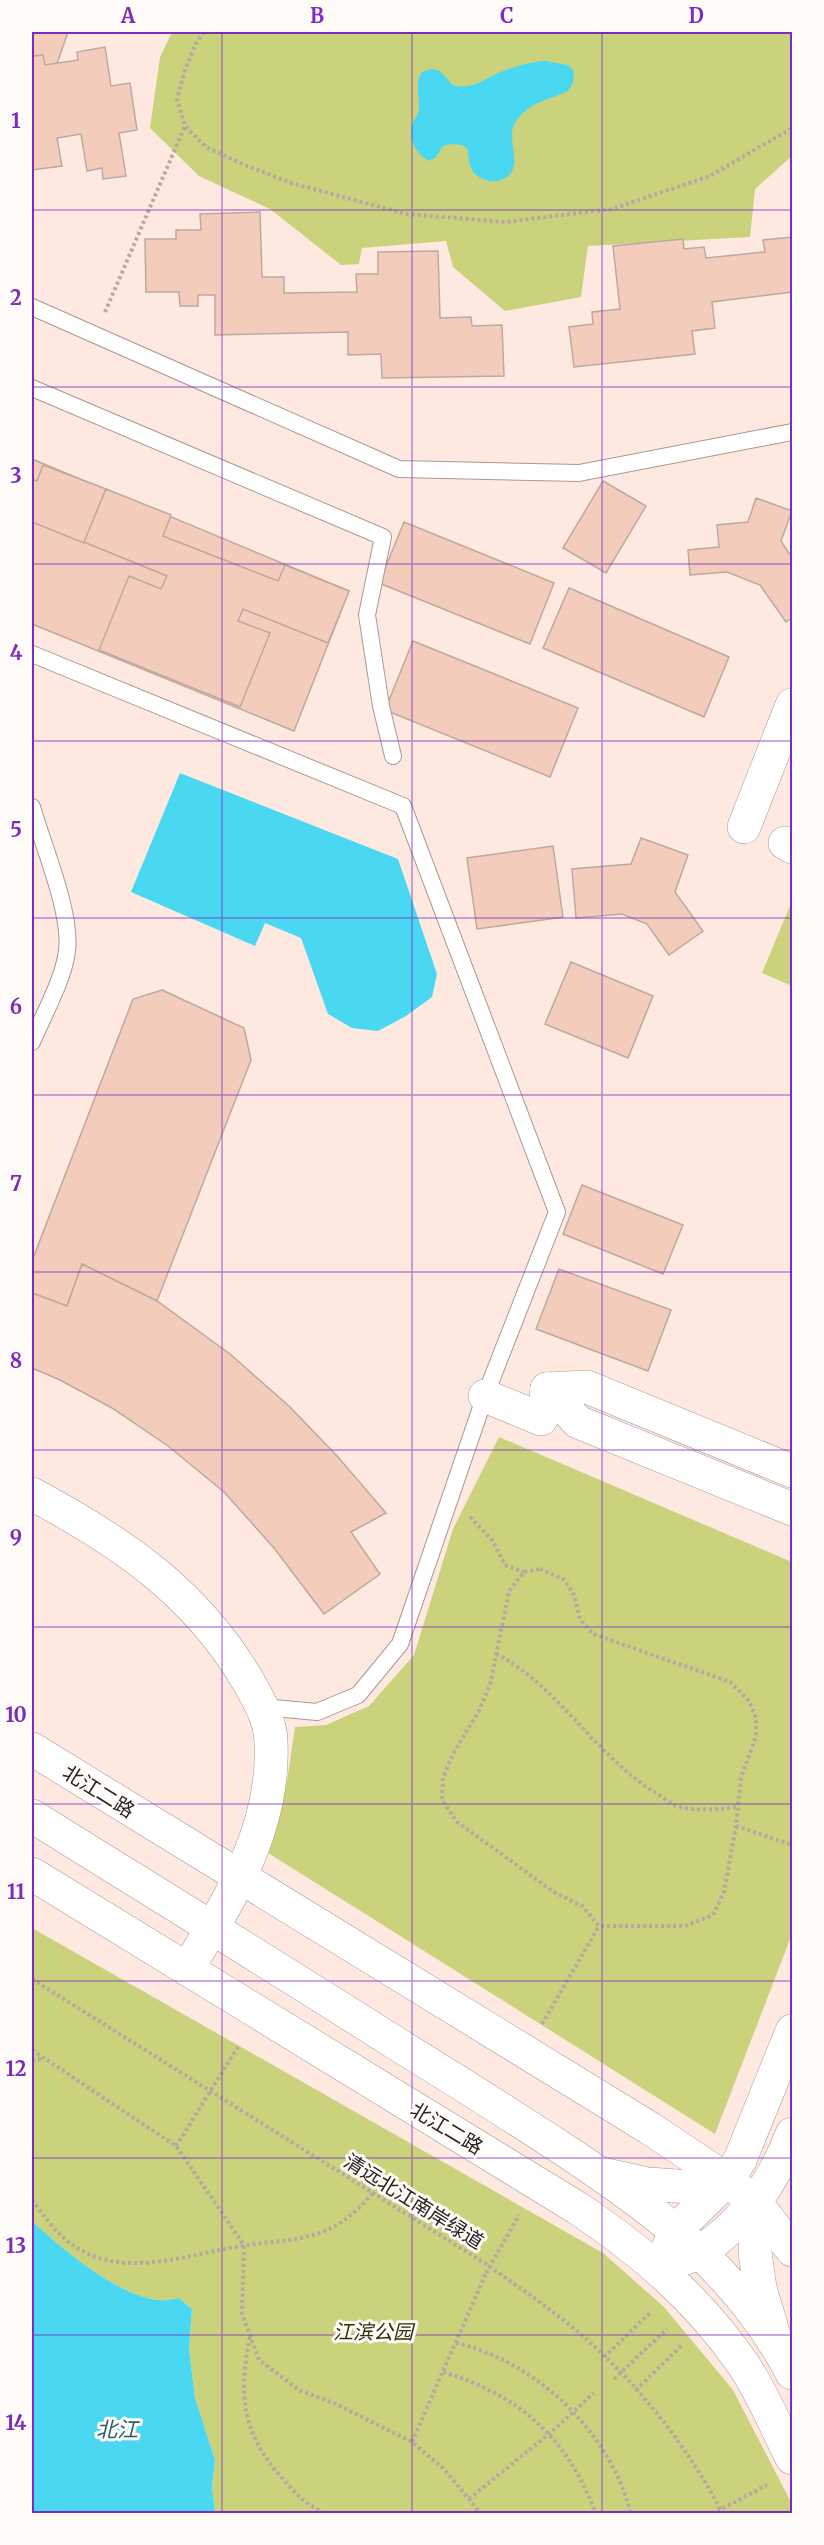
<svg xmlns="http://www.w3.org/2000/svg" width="824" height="2545" font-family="Merriweather,'Noto Sans SC',serif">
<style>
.green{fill:#cad37c}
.water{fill:#49d7f2}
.building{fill:#f3ccbc;stroke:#bda9a0;stroke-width:1.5}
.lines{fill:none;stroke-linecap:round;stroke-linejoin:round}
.lane-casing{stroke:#ac9890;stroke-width:18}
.street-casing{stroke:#ac9890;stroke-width:34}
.secondary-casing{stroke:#ac9890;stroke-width:34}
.path{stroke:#b9a8a1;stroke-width:4;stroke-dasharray:3 3;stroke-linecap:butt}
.lane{stroke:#fff;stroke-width:16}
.street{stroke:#fff;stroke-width:33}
.secondary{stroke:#fff;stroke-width:33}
.path-bridge{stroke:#b9a8a1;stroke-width:4;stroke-dasharray:3 3;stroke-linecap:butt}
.grid{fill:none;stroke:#7b2cbf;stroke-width:1.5;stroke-opacity:0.55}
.labels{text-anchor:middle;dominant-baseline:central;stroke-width:6;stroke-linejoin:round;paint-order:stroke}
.street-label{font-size:20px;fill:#2b2320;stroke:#fefaf8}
.park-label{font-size:20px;font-style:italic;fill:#2d3005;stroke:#fefaf8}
.water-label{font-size:21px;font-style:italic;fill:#255e69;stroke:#fefaf8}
.neatline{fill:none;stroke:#7b2cbf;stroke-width:2}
.grid-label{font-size:20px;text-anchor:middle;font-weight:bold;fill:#7b2cbf}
</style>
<rect width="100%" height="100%" fill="#fee9e0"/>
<g class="green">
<path d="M172,32H792V156L755,189L750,237L588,246L581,297L505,311L453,267L446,241L362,248L359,264L341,265L270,209L199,176L150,128L160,57Z"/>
<path d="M792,901V986L762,973Z"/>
<path d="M499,1437L792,1562V1934L715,2134L265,1851L287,1782L295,1727L326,1725L369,1706L414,1655L453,1529Z"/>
<path d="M32,1928L603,2253L664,2307L733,2390L792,2504V2513H215L212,2486L215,2460L195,2398L189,2349L192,2309L179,2298C173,2299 166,2301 160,2300C120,2298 61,2248 32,2221Z"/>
</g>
<g class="water">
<path d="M545,61L568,65L574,71L573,83L568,91C547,101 531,101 516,121C503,138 528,170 501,180C494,183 486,181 479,177C468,170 470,160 467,148L462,145L452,144L443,146L435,158L429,161C416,154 408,139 412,125C414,119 420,113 419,107C419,94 415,86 421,73C437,64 443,73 452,85C471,90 482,81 498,73C513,67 529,62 545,61Z"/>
<path d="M180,773L398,859L437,974L432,997L406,1016L378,1031L352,1028L328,1014L301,938L265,923L255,946L131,892Z"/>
<path d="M32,2221C61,2248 120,2298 160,2300C166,2301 173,2299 179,2298L192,2309L189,2349L195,2398L215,2460L212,2486L215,2513H32Z"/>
</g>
<g class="building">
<path d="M32,32H68L32,136Z"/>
<path d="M105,47L111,86L130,83L137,130L119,133L126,176L103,179L102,168L87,171L81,134L57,138L62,166L32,170V56L43,55L45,65L78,60L77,52Z"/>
<path d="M260,212L262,277H284V293L357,292L356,274H378V252L438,251L440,318L471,317L472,326L502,325L504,376L382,378L381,354L348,355V332L215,335V295H198V306H180L179,292H146L145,239H176V230H201L200,214Z"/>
<path d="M792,237V292L712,302L715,328L692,331L695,354L574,367L569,327L593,324L592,312L620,309L613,246L683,239L684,249L704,247L706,258L765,252L763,240Z"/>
<path d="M32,459L349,591L294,731L32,624Z"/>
<path d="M43,465L106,489L84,543L32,522V479L37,481Z"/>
<path d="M603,481L646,506L606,573L563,548Z"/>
<path d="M106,489L171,515L163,536L278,581L285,565L349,591L328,643L243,609L238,621L270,633L240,707L99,650L129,576L161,589L167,576L84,542Z"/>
<path d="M756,498L792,511L781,541L792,558V618L786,622L760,585L727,572L690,575L688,550L719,547L717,525L748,522Z"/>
<path d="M404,522L554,583L530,644L379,583Z"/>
<path d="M569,588L729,657L704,717L543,648Z"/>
<path d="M413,641L578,708L550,777L385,710Z"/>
<path d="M641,838L688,855L675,892L703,931L669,955L647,924L622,914L576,918L572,869L631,864Z"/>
<path d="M553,846L563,917L477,929L467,858Z"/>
<path d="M571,962L653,996L628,1058L545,1024Z"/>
<path d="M162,990L244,1028L251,1060L157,1301L82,1264L67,1306L32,1293V1261L133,999Z"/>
<path d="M582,1185L683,1225L663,1274L563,1234Z"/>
<path d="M82,1264L157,1301L230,1354L289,1406L338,1457L386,1513L351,1532L380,1574L324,1614L274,1548L224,1492L168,1446L112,1408L60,1380L32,1368V1293L67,1306Z"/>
<path d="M559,1269L671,1310L648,1371L536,1329Z"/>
</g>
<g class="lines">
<g class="lane-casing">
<g id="lane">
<path d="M32,307L399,469L579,473L792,432"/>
<path d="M32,388L383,537L367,615L381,706L393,756"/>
<path d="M32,654L403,806L557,1212L485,1396L400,1644L358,1695L317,1712L263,1707"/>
<path d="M32,807C43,846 72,913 67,951C64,978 43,1016 32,1042"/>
</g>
</g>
<g class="street-casing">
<g id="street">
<path d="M744,827L792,705"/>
<path d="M785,843L792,847"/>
<path d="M547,1389L578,1422L792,1509"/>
<path d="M547,1389L587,1387L792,1471"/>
<path d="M485,1396L541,1419L545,1410L547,1389"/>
<path d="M32,1494C120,1541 196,1592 248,1681C259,1700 271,1721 271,1743C275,1828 230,1900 187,1969"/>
<path d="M598,2173L648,2184L690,2187L727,2180"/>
<path d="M756,2203L755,2252L760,2288L776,2342"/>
<path d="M672,2263C681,2259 694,2256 702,2251C746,2220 773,2184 792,2134"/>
<path d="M659,2268L676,2230L727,2180L740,2160L792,2031"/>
</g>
</g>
<g class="secondary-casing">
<g id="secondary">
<path d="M32,1749L651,2129L727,2180L756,2203L792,2250"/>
<path d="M32,1816C154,1892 276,1967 397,2044C457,2081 516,2118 575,2157C665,2218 740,2274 792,2373"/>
<path d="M32,1874L579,2209C645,2254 697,2298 743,2364C762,2392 776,2427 792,2458"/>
</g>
</g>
<g class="path">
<path d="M204,32L196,43L185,70L177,99L185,126L206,147L240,163L291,183L406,214L505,222L612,209L710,176L792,128"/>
<path d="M105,312L185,126"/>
<path d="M470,1517L492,1540L505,1565L524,1572"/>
<path d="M540,1569L563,1579L573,1592L580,1619L593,1634L730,1682L749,1701L756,1718V1736L741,1778L736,1826L724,1892L713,1915L685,1926H599L582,1906L554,1892L457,1822L442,1800L443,1777L454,1752L479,1711L490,1685L509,1591L524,1572Z"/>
<path d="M496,1654C556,1684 594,1754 653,1791C660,1795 668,1802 676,1806C692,1811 720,1810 736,1807"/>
<path d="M736,1826L792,1845"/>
<path d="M32,1979L486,2264C520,2288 554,2311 585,2338C640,2386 689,2449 723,2514"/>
<path d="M542,2024L599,1926"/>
<path d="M32,2050L176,2146L244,2245L242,2314L259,2360L299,2390L336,2404L412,2442L444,2469L481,2514"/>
<path d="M32,2060L44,2059"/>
<path d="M176,2146L238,2047"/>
<path d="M32,2200C50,2224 65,2246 96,2257C141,2273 196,2253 241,2246C270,2241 299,2242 327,2230C346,2222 359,2208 373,2193"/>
<path d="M250,2337C238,2395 242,2434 283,2479C298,2496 304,2503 326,2514"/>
<path d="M456,2343C536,2361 611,2433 631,2514"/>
<path d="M604,2357L651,2312"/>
<path d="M443,2372C519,2395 568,2438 596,2514"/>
<path d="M636,2390L682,2345"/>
<path d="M412,2442L486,2273"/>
<path d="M469,2499L550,2433L594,2393"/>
</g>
<use href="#lane" class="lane"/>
<use href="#street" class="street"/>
<use href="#secondary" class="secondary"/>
<g class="path-bridge">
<path d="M486,2273L519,2215"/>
<path d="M614,2379L667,2329"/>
<path d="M712,2514L767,2485"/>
</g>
</g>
<path class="grid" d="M222,32V2514M412,32V2514M602,32V2514M32,210H792M32,387H792M32,564H792M32,741H792M32,918H792M32,1095H792M32,1272H792M32,1450H792M32,1627H792M32,1804H792M32,1981H792M32,2158H792M32,2335H792"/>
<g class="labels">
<g class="street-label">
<text transform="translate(99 1791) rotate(32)">北江二路</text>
<text transform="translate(447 2128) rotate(31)">北江二路</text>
<text transform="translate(414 2201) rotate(32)">清远北江南岸绿道</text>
</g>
<g class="park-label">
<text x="373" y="2331">江滨公园</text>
</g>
<g class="water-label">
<text x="117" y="2429">北江</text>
</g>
</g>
<rect width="824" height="2545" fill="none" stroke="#fefaf8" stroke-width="66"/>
<rect x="33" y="33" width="758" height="2479" class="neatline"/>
<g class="grid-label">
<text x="128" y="23">A</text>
<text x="317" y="23">B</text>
<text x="507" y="23">C</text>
<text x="696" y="23">D</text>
<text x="16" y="128">1</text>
<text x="16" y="305">2</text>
<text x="16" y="483">3</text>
<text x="16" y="660">4</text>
<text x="16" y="837">5</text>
<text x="16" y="1014">6</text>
<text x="16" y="1191">7</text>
<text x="16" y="1368">8</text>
<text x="16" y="1545">9</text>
<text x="16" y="1722">10</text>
<text x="16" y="1899">11</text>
<text x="16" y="2076">12</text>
<text x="16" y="2253">13</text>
<text x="16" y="2430">14</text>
</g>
</svg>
